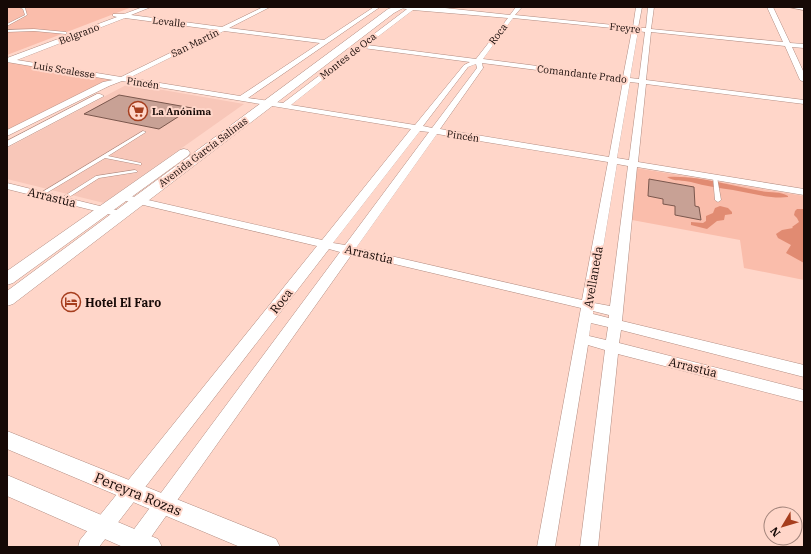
<svg xmlns="http://www.w3.org/2000/svg" width="811" height="554" font-family="'IBM Plex Serif',serif">
<style>
.built{fill:#f8c7b9}
.green{fill:#fabdab}
.forest{fill:#e18b72}
.building{fill:#c8a195;stroke:#7a574d}
.lines{fill:none;stroke-linecap:round;stroke-linejoin:round}
.service-casing{stroke:#b28c81;stroke-width:1}
.minor-casing{stroke:#b28c81;stroke-width:1}
.tertiary-casing{stroke:#b28c81;stroke-width:1}
.secondary-casing{stroke:#b28c81;stroke-width:1}
.service{fill:#fff;fill-rule:evenodd}
.minor{fill:#fff;fill-rule:evenodd}
.tertiary{fill:#fff;fill-rule:evenodd}
.secondary{fill:#fff;fill-rule:evenodd}
.labels{text-anchor:middle;dominant-baseline:central;stroke-width:4;stroke-linejoin:round;paint-order:stroke}
.far-street-label{font-size:10px;fill:#160906;stroke:#ffd6c9}
.far-poi-label{font-size:10px;font-weight:bold;fill:#160906;stroke:#ffd6c9;text-anchor:start}
.street-label{font-size:12px;fill:#160906;stroke:#ffd6c9}
.poi-label{font-size:12px;font-weight:bold;fill:#160906;stroke:#ffd6c9;text-anchor:start}
.near-street-label{font-size:14px;fill:#160906;stroke:#ffd6c9}
</style>
<rect width="100%" height="100%" fill="#ffd6c9"/>
<path class="built" d="M128,84L244,104L104,203L7,179V148Z"/>
<g class="green">
<path d="M7,7H132L7,55Z"/>
<path d="M7,62L111,79L7,131Z"/>
<path d="M636,168L804,196V280L744,268L740,240L632,220Z"/>
</g>
<g class="forest">
<path d="M667,177C698,175 731,186 761,191C770,193 780,191 788,196V197C770,199 751,193 733,190C719,188 705,186 691,182C683,180 674,182 667,177Z"/>
<path d="M720,206L728,208L732,212V214L725,215L724,220L717,221L707,229L691,225V222L703,223L706,221V216L713,213L715,208Z"/>
<path d="M797,209H804V263L786,253L791,245L778,238L776,234L782,230L793,228L792,227L799,222L797,218L794,215L795,211Z"/>
</g>
<g class="building">
<path d="M119,95L192,108L159,129L84,114Z"/>
<path d="M649,179L694,187L695,206L699,207L701,220L675,215V206L663,204V199L648,196Z"/>
</g>
<g class="lines">
<g class="service-casing">
<g id="service">
<path d="M19,7H22L25,8L27,15L7,26V24L25,15L23,9Z"/>
<path d="M34,29L66,32L67,33L66,34L34,31L7,32V30Z"/>
<path d="M143,131L146,132L108,156L141,163V165L105,158L43,195H41L39,194Z"/>
<path d="M135,170L137,171V172L99,178L63,201H59L58,200L96,176Z"/>
<path d="M713,176H715L717,177L721,200L718,202L715,200L713,177Z"/>
</g>
</g>
<g class="minor-casing">
<g id="minor">
<path d="M143,7H151L131,15L222,27L263,7H270L229,28L324,40L374,7H380L248,98L283,103L407,9L389,7L445,8L510,15L516,7H522L515,15L633,27L636,7H642L638,28H646L648,7H654L651,29L783,42L767,7H773L790,43L804,44V48L792,47L804,73V82L800,80L785,46L651,32L646,80L804,100V104L646,84L638,162L804,189V195L637,167L622,321L804,365V377L621,330L619,343L804,390V402L618,354L598,547H580L605,350L588,345L555,547H537L581,308L352,254L144,547H124L126,540L340,252L329,249L99,547H78L80,540L317,246L118,199L117,197L118,195L122,194L322,240L411,129L122,81L109,86L7,136V130L103,82L113,80L7,62V58L117,17L113,16V14H124ZM413,10L508,18L476,59L367,45ZM125,18L217,30L121,77L17,60ZM513,18L632,30L623,77L483,59ZM224,31L320,43L240,96L129,78ZM638,31L645,32L639,79L630,78ZM363,48L470,62L464,65L415,125L291,105ZM482,63L623,81L609,157L440,129L483,68ZM476,64L477,68L432,128L423,126L468,67ZM630,82L639,83L629,160L617,158ZM420,131L429,132L345,245L333,243ZM437,134L608,162L582,300L356,248ZM617,164L628,166L610,306L594,303ZM593,311L609,315V318L593,314ZM591,323L608,327L606,340L589,336Z"/>
<path d="M788,7H804V10Z"/>
<path d="M97,94H100L104,96L7,147V141Z"/>
<path d="M7,183L124,212L125,214L120,217L7,189Z"/>
</g>
</g>
<g class="tertiary-casing">
<g id="tertiary">
<path d="M7,431L276,539L280,547H240L7,449Z"/>
<path d="M7,475L158,539L162,547H123L7,496Z"/>
</g>
</g>
<g class="secondary-casing">
<g id="secondary">
<path d="M394,7H405L394,13L13,304L7,306V291L388,9Z"/>
<path d="M184,149L188,150L190,153L188,156L13,283L7,285V271L180,150Z"/>
</g>
</g>
<use href="#service" class="service"/>
<use href="#minor" class="minor"/>
<use href="#tertiary" class="tertiary"/>
<use href="#secondary" class="secondary"/>
</g>
<defs>
<g id="supermarket-ring" transform="scale(1)"><circle r="9.5" fill="#ffd6c9" stroke="#a63e1e" stroke-width="1.5"/><path d="M-6-5.5h2.5l.6 2H6L4.5 2H-2.5L-4.4-4H-6ZM-1.5 3.2a1.3 1.3 0 1 0 .1 0ZM3 3.2a1.3 1.3 0 1 0 .1 0Z" fill="#a63e1e"/></g>
<g id="hotel-ring" transform="scale(1)"><circle r="9.5" fill="#ffd6c9" stroke="#a63e1e" stroke-width="1.5"/><path d="M-6-4.5h1.5V1H6V5H4.5V3h-9V5H-6ZM-4 0a1.8 1.8 0 1 1 3.6 0ZM.5 0V-2.5h3Q6-2.5 6 0Z" fill="#a63e1e"/></g>
</defs>
<g fill-rule="evenodd">
<use href="#supermarket-ring" x="138" y="111"/>
<use href="#hotel-ring" x="71" y="302"/>
</g>
<g class="labels">
<g class="far-street-label">
<text transform="translate(169 22) rotate(7)">Levalle</text>
<text transform="translate(625 28) rotate(6)">Freyre</text>
<text transform="translate(79 34) rotate(-21)">Belgrano</text>
<text transform="translate(498 34) rotate(-53)">Roca</text>
<text transform="translate(195 43) rotate(-26)">San Martín</text>
<text transform="translate(348 56) rotate(-38)">Montes de Oca</text>
<text transform="translate(64 70) rotate(9)">Luis Scalesse</text>
<text transform="translate(582 74) rotate(7)">Comandante Prado</text>
<text transform="translate(143 83) rotate(9)">Pincén</text>
<text transform="translate(463 136) rotate(9)">Pincén</text>
<text transform="translate(203 152) rotate(-37)">Avenida García Salinas</text>
</g>
<g class="far-poi-label">
<text x="152" y="111">La Anónima</text>
</g>
<g class="street-label">
<text transform="translate(52 197) rotate(14)">Arrastúa</text>
<text transform="translate(369 254) rotate(13)">Arrastúa</text>
<text transform="translate(593 277) rotate(-80)">Avellaneda</text>
<text transform="translate(281 301) rotate(-52)">Roca</text>
<text transform="translate(693 367) rotate(14)">Arrastúa</text>
</g>
<g class="poi-label">
<text x="85" y="302">Hotel El Faro</text>
</g>
<g class="near-street-label">
<text transform="translate(138 494) rotate(22)">Pereyra Rozas</text>
</g>
</g>
<rect width="811" height="554" fill="none" stroke="#160906" stroke-width="16"/>
<g transform="translate(783 526) rotate(232)"><circle r="19" fill="#ffd6c9" stroke="#a2847b"/>
<path d="M0-3L7 15L0 10L-7 15Z" fill="#a63e1e"/>
<text y="-6" font-size="11" font-weight="bold" text-anchor="middle" fill="#160906">N</text>
</g>
</svg>
